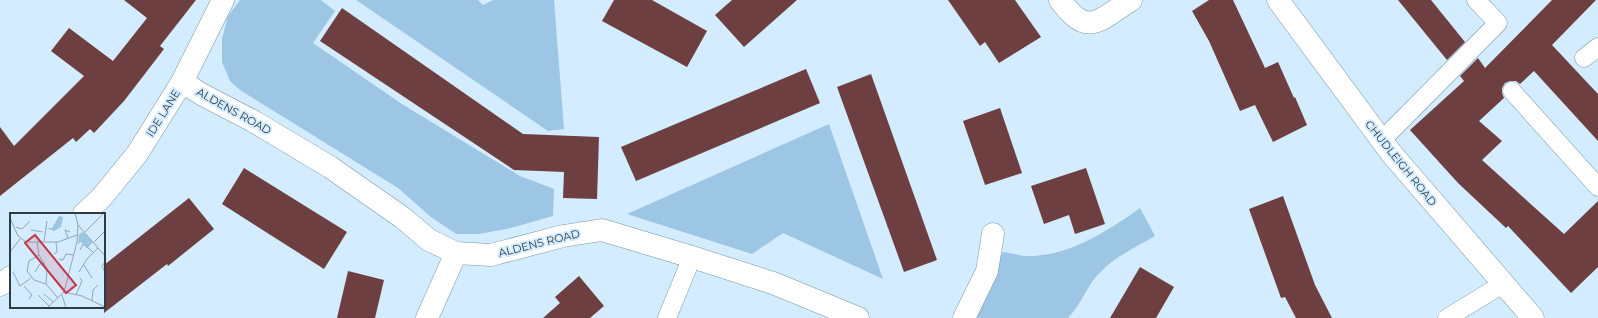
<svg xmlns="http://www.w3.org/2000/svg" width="1598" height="318" font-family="Montserrat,sans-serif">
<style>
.green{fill:#9dc6e5}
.building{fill:#6e3f40}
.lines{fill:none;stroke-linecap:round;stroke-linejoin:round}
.lane-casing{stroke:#7895ab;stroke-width:19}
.street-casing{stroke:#7895ab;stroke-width:23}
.secondary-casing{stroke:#7895ab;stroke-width:23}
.lane{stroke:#fff;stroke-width:18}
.street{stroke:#fff;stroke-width:22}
.secondary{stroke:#fff;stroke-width:22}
.labels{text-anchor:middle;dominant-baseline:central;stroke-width:4;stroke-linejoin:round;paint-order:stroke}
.street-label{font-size:11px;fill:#2e3b44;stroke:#d3ecff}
.inset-road{fill:none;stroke:#91a5b4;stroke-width:1}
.view{fill:#c73748;fill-opacity:0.15;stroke:#c73748;stroke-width:2}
.inset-edge{fill:none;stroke:#2e3b44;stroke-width:2}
</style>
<rect width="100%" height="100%" fill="#d3ecff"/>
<g class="green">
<path d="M240,0H321L335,11L313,43L402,104L520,176L554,189L553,216L511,228L479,234H456L431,217L398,188L240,90L230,81L222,62V39L228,16Z"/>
<path d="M356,0H478L483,5L493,0H554L564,129L548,131Z"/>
<path d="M829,124L883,279L783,233L752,254L627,214Z"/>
<path d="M1140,208L1155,236C1132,249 1108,260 1092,282C1084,294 1078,308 1068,318H970L1003,252C1012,253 1023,257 1033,256C1073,254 1109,230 1140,208Z"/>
</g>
<g class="building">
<path d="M124,0H196L160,46L164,49L124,101L94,133L90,129L76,142L73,138L0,196V127L14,146L84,76L51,51L69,28L113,61L147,18Z"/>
<path d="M614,0H652L707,31L687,67L602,21Z"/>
<path d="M732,0H797L744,47L715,15Z"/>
<path d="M948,0H1015L1041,37L999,63L985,42L980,46Z"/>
<path d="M1209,0H1233L1265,68L1278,62L1294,98L1295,97L1307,125L1273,142L1255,105L1240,111L1209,41L1192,11Z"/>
<path d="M1398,0H1431L1465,42L1447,60Z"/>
<path d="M1552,0H1596L1552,45L1598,94V141L1534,71L1520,84L1516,81H1510L1505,83L1502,88V93L1504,98L1479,121L1502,141L1482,160L1564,234L1598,201V267L1571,293L1508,226L1506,228L1458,183L1410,130L1464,81L1460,76L1478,58L1485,68Z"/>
<path d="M342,8L523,134L599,137L597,199L563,198L564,172L514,170L320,41Z"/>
<path d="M806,69L820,103L636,181L621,147Z"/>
<path d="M871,74L937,260L904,272L837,87Z"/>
<path d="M1000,108L1022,173L985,185L963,121Z"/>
<path d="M244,168L347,232L324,269L222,204Z"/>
<path d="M1086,168L1105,224L1075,234L1069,215L1044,224L1031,186Z"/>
<path d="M1283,196L1315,285L1332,318H1296L1285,297L1281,298L1249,209Z"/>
<path d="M189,198L214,229L168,266L167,264L104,313V265Z"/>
<path d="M1140,267L1174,287L1156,318H1110Z"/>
<path d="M348,271L384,280L375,318H337Z"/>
<path d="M579,276L604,306L590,318H543L560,303L555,297Z"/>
</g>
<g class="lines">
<g class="lane-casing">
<g id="lane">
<path d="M1584,58L1598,47"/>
<path d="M1512,91L1598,187"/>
<path d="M1381,141L1498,23L1476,0"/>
<path d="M667,318L692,257"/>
<path d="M1447,318L1503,284"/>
</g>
</g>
<g class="street-casing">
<g id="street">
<path d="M1060,0C1088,38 1098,21 1131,0"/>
<path d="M182,82L203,95L253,121L330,167L403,218L429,240L456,253L491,255L563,236L602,230L692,257L773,283L858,318"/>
<path d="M84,214L102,197L137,154L182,82L223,0"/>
<path d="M0,285L11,277"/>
<path d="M427,318L456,253"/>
<path d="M964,318L987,271L993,234"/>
</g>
</g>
<g class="secondary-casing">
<path id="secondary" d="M1278,0L1391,153L1533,318"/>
</g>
<use href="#lane" class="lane"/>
<use href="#street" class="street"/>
<use href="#secondary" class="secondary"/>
</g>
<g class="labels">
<g class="street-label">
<text transform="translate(234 111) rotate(29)">ALDENS ROAD</text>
<text transform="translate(163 113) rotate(-58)">IDE LANE</text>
<text transform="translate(1401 163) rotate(51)">CHUDLEIGH ROAD</text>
<text transform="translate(539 243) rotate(-14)">ALDENS ROAD</text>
</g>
</g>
<g transform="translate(10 213)">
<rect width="95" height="95" fill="#d3ecff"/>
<path d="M49,3L53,4L51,14L44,18L36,15H42ZM73,19L83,29L78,35L71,29L68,31L69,21Z" fill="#9dc6e5"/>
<path class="inset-road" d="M0,5L8,23L16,29H48L67,22M68,12L95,43M6,14L12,16L20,8M21,17L33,19M75,19L94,0M58,25L55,17L60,19M34,28L37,8M27,29L29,42L37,56L36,71M84,29L95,18M70,37L73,31L83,39M0,39L10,26M44,41L47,39L46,29M29,42L19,48L17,58L24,67L36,71M49,46L53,47L56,41L64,42M95,48L92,54L95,59M74,52L82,65M3,59L10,73L21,65M25,59L30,51L35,50M69,59L77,46L88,35M36,71L48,85M14,73L22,82L19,86M54,79L72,83L95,94M34,81L43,89M28,82L39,93M52,82L56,95M66,82L72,68L70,65M82,88L83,77L88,72M37,95L54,79L67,29L68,12L65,0"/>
<path class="view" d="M25,22L66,72L56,80L15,30Z"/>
<rect width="95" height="95" class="inset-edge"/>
</g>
</svg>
